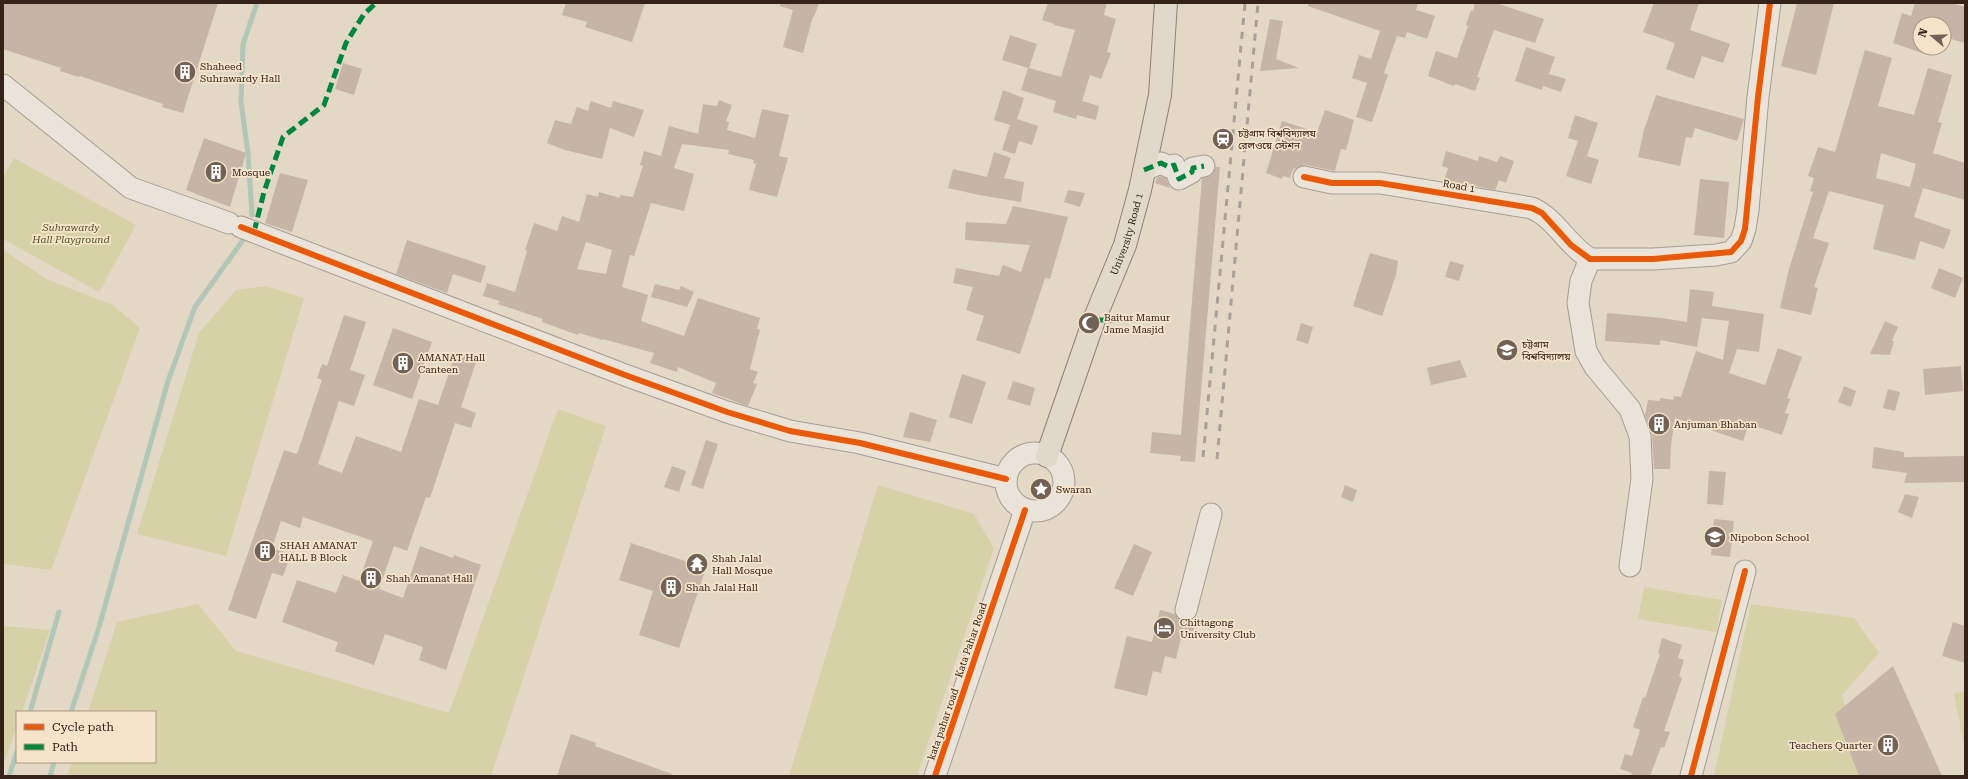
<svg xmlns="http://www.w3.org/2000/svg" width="1968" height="779" font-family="'Roboto Serif','Noto Sans Bengali',serif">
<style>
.green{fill:#d7d1a8}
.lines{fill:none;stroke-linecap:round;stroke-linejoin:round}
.stream{stroke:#b3c7b8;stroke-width:5}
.building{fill:#c6b4a7;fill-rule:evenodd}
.minor-casing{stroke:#a79c90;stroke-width:23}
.major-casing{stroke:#8c8277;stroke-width:24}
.minor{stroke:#eae3d9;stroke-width:21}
.major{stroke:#e2d8c9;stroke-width:22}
.rail{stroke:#a9a199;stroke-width:3;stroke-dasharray:7 7;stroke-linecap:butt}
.quiet{stroke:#00873e;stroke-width:5;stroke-dasharray:10 5;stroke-linecap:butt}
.cycleway-casing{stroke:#f6e4ca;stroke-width:8}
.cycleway{stroke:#e8590c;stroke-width:6}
.labels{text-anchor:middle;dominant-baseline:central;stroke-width:3.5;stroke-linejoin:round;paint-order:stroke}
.poi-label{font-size:10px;fill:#35231a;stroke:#f6e4ca;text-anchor:start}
.street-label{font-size:10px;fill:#35231a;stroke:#f6e4ca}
.park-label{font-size:10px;font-style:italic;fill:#4c5220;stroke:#f6e4ca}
</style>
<rect width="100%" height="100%" fill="#e3d7c6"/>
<g class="green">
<path d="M14,158L136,225L99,292L3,239V178Z"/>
<path d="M3,250L48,280L113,305L140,328L51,570L3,564Z"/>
<path d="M266,286L304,298L226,556L137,534L199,333L236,290Z"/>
<path d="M558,409L606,426L491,776H67L72,762H155V712H88L117,622L198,604L236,651L449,713Z"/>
<path d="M878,485L974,514L994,548L917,776H789Z"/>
<path d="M1644,587L1722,600L1716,632L1638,619Z"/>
<path d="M1751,604L1854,618L1879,653L1842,695L1864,776H1714Z"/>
<path d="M3,626L50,630L22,712H17V726L3,766Z"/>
<path d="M1965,691V749L1954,694Z"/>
</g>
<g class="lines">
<g class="stream">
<path d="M252,215L248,153L241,102L243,44L257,3"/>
<path d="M30,712L59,612"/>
<path d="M71,712L99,627L168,381L195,307L243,240"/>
<path d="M9,776L17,752"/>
<path d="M50,776L54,762"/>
</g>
</g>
<g class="building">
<path d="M5,3H218L183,113L162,107L163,104L80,76L79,77L60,71L61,68L3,49V10Z"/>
<path d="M566,3H645L632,42L585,27L587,22L562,15Z"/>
<path d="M780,3H819L814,17L813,16L803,53L783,47L793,10L780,6Z"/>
<path d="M1048,3H1107L1104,15L1116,19L1107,52L1111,53L1101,79L1090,75L1082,101L1099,106L1096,120L1077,115L1076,119L1053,112L1056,101L1021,90L1028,68L1002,60L1010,35L1037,44L1029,68L1061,77L1075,30L1054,25V24L1042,20Z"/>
<path d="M1308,3H1418L1416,10L1435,16L1427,39L1407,32L1405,38L1397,36L1384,73L1388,75L1372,122L1356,117L1367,83L1352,78L1359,55L1371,59L1380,31L1308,6Z"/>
<path d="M1475,3H1496L1544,19L1535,43L1494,30L1477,77L1480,78L1475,91L1455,84L1454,86L1428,76L1436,51L1457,58L1468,26L1466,25L1471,10L1473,11Z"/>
<path d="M1654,3H1699L1690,30L1730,44L1723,63L1702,56L1694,79L1666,69L1675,43L1643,32Z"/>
<path d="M1797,3H1834L1816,75L1781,66Z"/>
<path d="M1915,3H1952L1965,7V43L1944,37V24H1920V48H1924L1922,53L1893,43L1902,13L1911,16Z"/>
<path d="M1270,19L1283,21L1276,59L1299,68L1260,71Z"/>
<path d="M1526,47L1555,57L1549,74L1566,79L1561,92L1543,86L1542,90L1515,81Z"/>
<path d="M1865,50L1892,58L1878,106L1914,115L1928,68L1952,75L1938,122L1942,123L1933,153L1965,163V200L1923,188L1914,217L1951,230L1944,249L1920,241L1915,260L1873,249L1884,205L1829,191L1813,238L1829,243L1814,287L1818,288L1811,315L1780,308L1789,269L1813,192L1810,191L1814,178L1808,176L1818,147L1835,152ZM1881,153L1916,164L1910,187L1876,178Z"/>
<path d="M343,63L362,69L354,95L335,89Z"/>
<path d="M1003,90L1024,98L1017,119L1038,126L1032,145L1019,141L1015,154L1002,150L1010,125L994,120Z"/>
<path d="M1656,95L1744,119L1737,141L1695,128L1692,138L1686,137L1680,166L1638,157L1644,130Z"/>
<path d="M719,100L732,105L726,121L729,122L727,130L755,138L762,109L789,115L779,156L788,158L777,197L749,190L756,164L753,163L754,160L728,154L729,150L682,144L674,168L694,174L684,211L651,203L634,256L630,255L622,287L648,295L641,321L684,336L698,298L760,318L757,329L760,330L757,341L750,369L758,372L753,383L757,384L748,406L712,393L716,383L678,367L677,372L650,363L654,353L603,339V340L579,333L578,335L542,322L543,319L498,304L500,301L483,296L487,283L515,292L527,251L525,250L534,223L557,231L562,216L579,222L587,194L598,197L599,192L620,198V195L633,197L643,166L640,165L644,151L661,156L669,126L698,134L703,104L717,106ZM586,242L612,250L606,274L577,269Z"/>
<path d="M591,101L611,108L613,101L644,110L634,137L610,128L602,159L565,150L547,143L555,120L571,124L577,107L588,111Z"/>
<path d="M1325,110L1354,120L1346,150L1341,149L1335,171L1306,165L1293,169L1290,178L1283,176L1282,179L1266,173L1282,121L1317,132Z"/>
<path d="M1575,115L1598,123L1587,156L1599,160L1591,184L1566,176L1578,141L1568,138Z"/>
<path d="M204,138L246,153L230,207L186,190Z"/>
<path d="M1446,151L1478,161L1479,156L1497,162L1500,156L1514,161L1506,183L1499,180L1495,190L1480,187L1464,182L1463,184L1444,181L1448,168L1442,166Z"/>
<path d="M994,152L1011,158L1004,178L1024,182L1021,202L979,195L948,188L953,169L987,177Z"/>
<path d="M1216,167H1220L1195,462L1180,461L1181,456L1150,453L1152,432L1181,435L1202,178L1212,175Z"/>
<path d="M280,173L308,180L292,232L265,223Z"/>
<path d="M1161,176L1166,178L1170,188L1155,183L1157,178Z"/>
<path d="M1700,179L1729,182L1724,238L1694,235Z"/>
<path d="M1068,190L1085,193L1080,207L1064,202Z"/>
<path d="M1013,206L1068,217L1050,279L1045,278L1020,354L976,340L984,316L966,310L973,287L953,283L956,268L999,276L1003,265L1021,272L1030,245L965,240L966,222L1006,224Z"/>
<path d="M407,240L486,266L481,283L453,274L447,293L396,274Z"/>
<path d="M1370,253L1398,261L1396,275L1382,316L1353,306Z"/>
<path d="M1450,261L1464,265L1459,281L1445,277Z"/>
<path d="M1939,268L1963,278L1955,298L1931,288Z"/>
<path d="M655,284L679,290L681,286L694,292L687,307L651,297Z"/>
<path d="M1690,289L1714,292L1712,306L1764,314L1759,352L1737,349L1729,373L1765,385L1778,348L1802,357L1787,398L1790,399L1785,413L1789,414L1782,435L1749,424L1743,441L1675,418L1671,445L1670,469H1654L1652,435L1645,416L1648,400L1660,401V398L1673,400L1674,396L1681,397L1696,351L1723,360L1729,321L1702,318L1697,347L1660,340V345L1605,341L1607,313L1662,318L1687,322Z"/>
<path d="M344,315L366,322L350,370L365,375L354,406L339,401L318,464L342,473L356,436L401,452L419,399L438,405L456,352L477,359L461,407L476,413L471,428L455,423L430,498L426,497L407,551L394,546L379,589L403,598L420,546L453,558L454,555L481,565L446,670L419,660L423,647L385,634L374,665L335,651L338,642L282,622L297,580L336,593L343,575L359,581L373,541L303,517L300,528L281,521L272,548L291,554L283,576L272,573L256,619L228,610L284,450L297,454L322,380L317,378L322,364L327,366Z"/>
<path d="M1885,321L1898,327L1892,341H1894L1890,355L1870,354Z"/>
<path d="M1301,323L1313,327L1308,344L1296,340Z"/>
<path d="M393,328L432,342L412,399L373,385Z"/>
<path d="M1460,360L1467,377L1431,385L1427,368Z"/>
<path d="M1961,366L1963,391L1925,395L1923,369Z"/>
<path d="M962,374L986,382L972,424L949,417Z"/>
<path d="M1013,381L1035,388L1030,406L1007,399Z"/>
<path d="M1844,386L1856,391L1851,407L1838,402Z"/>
<path d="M1888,389L1900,392L1895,411L1883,408Z"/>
<path d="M910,412L937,420L930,442L903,437Z"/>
<path d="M706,440L718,444L703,489L691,485Z"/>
<path d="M1874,447L1904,452V457L1964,456V482L1904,483L1907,473L1872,468Z"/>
<path d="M672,466L686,471L679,492L664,487Z"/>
<path d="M1709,471L1726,472L1723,505L1707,504Z"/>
<path d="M1345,485L1357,490L1353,502L1341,497Z"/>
<path d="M1905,494L1919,497L1912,518L1898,512Z"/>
<path d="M1714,519L1734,521L1730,557L1711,555Z"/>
<path d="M631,543L706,568L679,648L639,635L653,591L619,580Z"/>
<path d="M1134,544L1152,552L1133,596L1114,588Z"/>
<path d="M1160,610L1175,614L1183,621L1196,620L1193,632L1183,630L1176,659L1165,656L1161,673L1153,671L1147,696L1114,688L1127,636L1152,642Z"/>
<path d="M1953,622L1965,626V663L1942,656Z"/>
<path d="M1662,638L1682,645L1678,658L1684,660L1679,676L1682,678L1664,731L1670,732L1664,748L1661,747L1650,776H1631L1632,773L1620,769L1625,754L1632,756L1640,730L1633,727L1643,697L1645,698L1660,654L1658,653Z"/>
<path d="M1893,666L1942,776H1859L1835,714Z"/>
<path d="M571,734L596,743L595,746L672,774V776H557Z"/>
</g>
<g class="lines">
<g class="minor-casing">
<g id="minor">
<path d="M3,85L131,188L229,223"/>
<path d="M1144,170L1161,163L1169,167L1174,165L1179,179L1192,172L1193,168L1204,166"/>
<path d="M1304,177L1332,183H1380L1532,208C1556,219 1567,245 1590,259"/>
<path d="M241,227L625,375L727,412L790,431L860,443L1006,479"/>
<path d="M1590,259H1653L1716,255L1731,252L1741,241L1745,229L1748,210L1758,97L1770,3"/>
<path d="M1590,259L1581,281L1578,303L1586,351L1595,367L1630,409L1640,436L1642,479L1630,566"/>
<circle cx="1035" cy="482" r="29"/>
<path d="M1186,610L1211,514"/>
<path d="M935,776L1025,510"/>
<path d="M1691,776L1745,571"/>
</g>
</g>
<g class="major-casing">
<g id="major">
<path id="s1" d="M1047,456L1094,320L1125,245L1140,190L1160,95L1166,3"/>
</g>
</g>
<use href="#minor" class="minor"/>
<use href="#major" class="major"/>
<g class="rail">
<path d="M1203,457L1245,3"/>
<path d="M1217,459L1258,3"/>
</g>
<g class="quiet">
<path d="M1144,170L1161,163L1169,167L1174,165L1179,179L1192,172L1193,168L1204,166"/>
<path d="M254,232L264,192L283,137L324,105L346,43L364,14L376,3"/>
<path d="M1094,320H1125"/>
</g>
<g class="cycleway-casing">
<g id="cycleway">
<path d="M1304,177L1332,183H1380L1532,208L1542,213L1571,245L1590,259H1653L1731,252L1741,241L1745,229L1758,97L1770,3"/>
<path d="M241,227L625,375L727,412L790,431L860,443L1006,479"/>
<path d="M935,776L1025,510"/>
<path d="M1691,776L1745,571"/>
</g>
</g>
<use href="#cycleway" class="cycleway"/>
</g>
<defs>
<g id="building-disc" transform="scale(1.15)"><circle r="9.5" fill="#726256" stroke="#f6e4ca"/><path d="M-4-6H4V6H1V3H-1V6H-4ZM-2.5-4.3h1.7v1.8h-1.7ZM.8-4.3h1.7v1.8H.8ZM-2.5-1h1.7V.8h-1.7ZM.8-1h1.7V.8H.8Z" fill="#fff"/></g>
<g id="station-disc" transform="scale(1.15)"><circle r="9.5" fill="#726256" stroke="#f6e4ca"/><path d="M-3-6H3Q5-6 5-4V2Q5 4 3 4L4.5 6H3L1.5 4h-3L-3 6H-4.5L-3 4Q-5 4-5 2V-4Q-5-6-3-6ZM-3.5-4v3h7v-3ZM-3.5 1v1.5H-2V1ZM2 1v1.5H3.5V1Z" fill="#fff"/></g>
<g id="mosque-disc" transform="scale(1.15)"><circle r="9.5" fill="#726256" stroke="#f6e4ca"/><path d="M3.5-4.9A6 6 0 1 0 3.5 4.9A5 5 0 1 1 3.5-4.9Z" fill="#fff"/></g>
<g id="university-disc" transform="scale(1.15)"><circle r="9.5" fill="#726256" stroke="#f6e4ca"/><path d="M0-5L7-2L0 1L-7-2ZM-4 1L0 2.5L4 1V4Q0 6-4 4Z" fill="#fff"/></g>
<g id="sight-disc" transform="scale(1.15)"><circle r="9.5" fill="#726256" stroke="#f6e4ca"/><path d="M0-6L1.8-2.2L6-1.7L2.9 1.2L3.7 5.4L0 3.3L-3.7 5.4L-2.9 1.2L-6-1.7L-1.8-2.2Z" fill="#fff"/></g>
<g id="school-disc" transform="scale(1.15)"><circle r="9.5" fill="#726256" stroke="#f6e4ca"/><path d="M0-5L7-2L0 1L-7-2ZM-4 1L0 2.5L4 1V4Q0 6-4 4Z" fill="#fff"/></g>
<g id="temple-disc" transform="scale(1.15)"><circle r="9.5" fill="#726256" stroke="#f6e4ca"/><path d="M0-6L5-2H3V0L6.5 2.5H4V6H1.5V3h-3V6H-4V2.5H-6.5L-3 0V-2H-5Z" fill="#fff"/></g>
<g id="hotel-disc" transform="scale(1.15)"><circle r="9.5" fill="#726256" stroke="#f6e4ca"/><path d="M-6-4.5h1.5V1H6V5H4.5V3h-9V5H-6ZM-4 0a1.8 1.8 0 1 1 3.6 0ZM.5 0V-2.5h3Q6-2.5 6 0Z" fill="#fff"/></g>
</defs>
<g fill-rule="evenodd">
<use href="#building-disc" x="185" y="72"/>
<use href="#station-disc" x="1223" y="139"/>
<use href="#building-disc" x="216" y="172"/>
<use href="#mosque-disc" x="1089" y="323"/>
<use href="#university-disc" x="1507" y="350"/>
<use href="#building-disc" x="403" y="363"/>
<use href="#building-disc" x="1659" y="424"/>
<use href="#sight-disc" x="1041" y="489"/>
<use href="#school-disc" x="1715" y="537"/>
<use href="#building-disc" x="265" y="551"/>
<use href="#temple-disc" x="697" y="564"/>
<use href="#building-disc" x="371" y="578"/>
<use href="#building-disc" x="671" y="587"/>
<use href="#hotel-disc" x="1164" y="628"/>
<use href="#building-disc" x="1888" y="745"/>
</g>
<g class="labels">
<g class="poi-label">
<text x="200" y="66">Shaheed<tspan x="200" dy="12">Suhrawardy Hall</tspan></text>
<text x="1238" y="133">চট্টগ্রাম বিশ্ববিদ্যালয়<tspan x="1238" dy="12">রেলওয়ে স্টেশন</tspan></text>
<text x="232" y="172">Mosque</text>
<text x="1104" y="317">Baitur Mamur<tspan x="1104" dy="12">Jame Masjid</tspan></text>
<text x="1522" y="344">চট্টগ্রাম<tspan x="1522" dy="12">বিশ্ববিদ্যালয়</tspan></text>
<text x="418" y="357">AMANAT Hall<tspan x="418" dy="12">Canteen</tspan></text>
<text x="1674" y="424">Anjuman Bhaban</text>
<text x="1056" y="489">Swaran</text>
<text x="1730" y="537">Nipobon School</text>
<text x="280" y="545">SHAH AMANAT<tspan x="280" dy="12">HALL B Block</tspan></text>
<text x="712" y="558">Shah Jalal<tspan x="712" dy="12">Hall Mosque</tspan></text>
<text x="386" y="578">Shah Amanat Hall</text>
<text x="686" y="587">Shah Jalal Hall</text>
<text x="1180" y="622">Chittagong<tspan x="1180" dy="12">University Club</tspan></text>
<text x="1872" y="745" text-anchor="end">Teachers Quarter</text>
</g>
<g class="street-label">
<text transform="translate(1459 186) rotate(10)">Road 1</text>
<text stroke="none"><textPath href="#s1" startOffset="236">University Road 1</textPath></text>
<text transform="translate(971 640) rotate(-71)">Kata Pahar Road</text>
<text transform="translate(943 724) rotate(-71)">kata pahar road</text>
</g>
<g class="park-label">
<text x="71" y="227">Suhrawardy<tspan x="71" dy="12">Hall Playground</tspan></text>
</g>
</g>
<rect width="1968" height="779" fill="none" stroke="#35231a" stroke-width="8"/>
<rect x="16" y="711" width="140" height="52" fill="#f6e4ca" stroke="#a99784"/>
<rect x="24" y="724" width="20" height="6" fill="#e8590c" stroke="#a99784"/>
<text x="52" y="731" font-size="12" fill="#35231a">Cycle path</text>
<rect x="24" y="744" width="20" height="6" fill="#00873e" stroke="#a99784"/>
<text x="52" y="751" font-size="12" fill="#35231a">Path</text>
<g transform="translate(1932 36) rotate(289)"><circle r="19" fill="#f6e4ca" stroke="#a99784"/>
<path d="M0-3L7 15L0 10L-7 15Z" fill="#726256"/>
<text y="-6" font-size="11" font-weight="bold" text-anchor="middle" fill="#35231a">N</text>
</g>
</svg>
